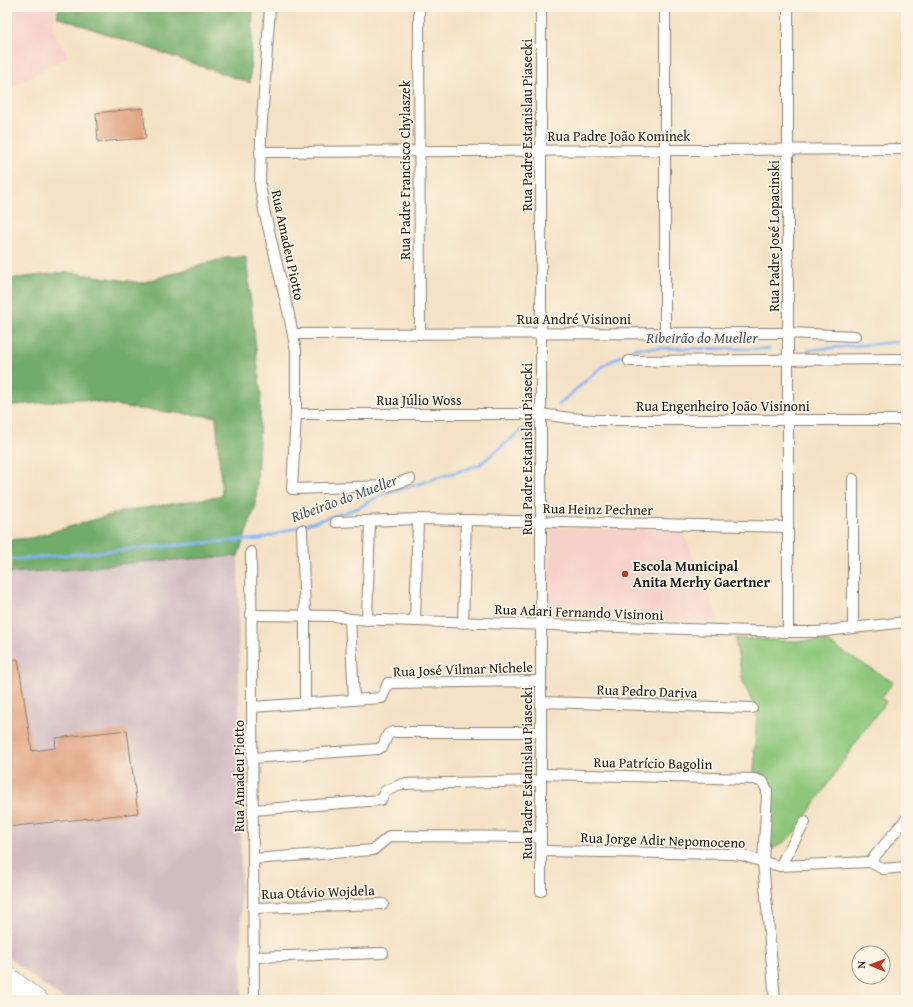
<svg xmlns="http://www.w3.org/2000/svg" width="913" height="1007" font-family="'Gentium Book Plus',serif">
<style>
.built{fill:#f7d0c9}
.industrial{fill:#d2bec1}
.green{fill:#8ec77b;stroke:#55724c}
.forest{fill:#72ac6b;stroke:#476444}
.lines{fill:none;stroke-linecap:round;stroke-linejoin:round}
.stream{stroke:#83b6f0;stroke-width:3}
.building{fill:#e0a281}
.minor-casing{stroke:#887f71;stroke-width:12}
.secondary-casing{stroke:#887f71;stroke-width:16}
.motorway-casing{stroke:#887f71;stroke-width:20}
.minor{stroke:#fff;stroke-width:10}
.secondary{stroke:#fff;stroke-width:15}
.motorway{stroke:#fff;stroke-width:19}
.poi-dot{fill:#c8321e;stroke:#fcf5e5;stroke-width:1.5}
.labels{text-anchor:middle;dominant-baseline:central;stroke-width:3.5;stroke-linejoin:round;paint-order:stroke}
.street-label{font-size:14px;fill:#1c1c1c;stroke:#fcf5e5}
.poi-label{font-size:14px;font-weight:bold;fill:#1c1c1c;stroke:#fcf5e5;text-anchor:start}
.water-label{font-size:15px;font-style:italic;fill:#455a71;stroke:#fcf5e5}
</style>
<rect width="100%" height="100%" fill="#fcf5e5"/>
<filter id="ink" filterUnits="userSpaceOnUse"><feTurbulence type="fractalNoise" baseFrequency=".025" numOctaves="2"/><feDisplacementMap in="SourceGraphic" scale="8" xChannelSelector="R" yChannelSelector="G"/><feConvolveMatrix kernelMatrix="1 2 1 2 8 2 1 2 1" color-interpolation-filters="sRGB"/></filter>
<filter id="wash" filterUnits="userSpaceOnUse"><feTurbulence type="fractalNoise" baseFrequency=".012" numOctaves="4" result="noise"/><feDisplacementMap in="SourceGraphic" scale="16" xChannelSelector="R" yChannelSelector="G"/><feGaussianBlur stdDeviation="0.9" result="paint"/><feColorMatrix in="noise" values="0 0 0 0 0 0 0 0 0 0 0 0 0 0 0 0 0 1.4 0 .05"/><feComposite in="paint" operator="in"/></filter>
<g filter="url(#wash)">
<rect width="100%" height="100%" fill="#f5e2c6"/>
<g class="built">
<path d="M7,7H57L52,29L68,56L7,90Z"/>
<path d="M551,527L683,531L719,621L549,617Z"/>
</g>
<path class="industrial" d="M238,556L242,1000H65L41,983L7,956V571Z"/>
<path class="green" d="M735,638L785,641H825L893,682L881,698L886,702L865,729L798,828C788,840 782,845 767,851L773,788C770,776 765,775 754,772L755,752L753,751L755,748L757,712L743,682Z"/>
<g class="forest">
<path d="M59,7H253L250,83L57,17Z"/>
<path d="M246,257L261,395L256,505L238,556L140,562L64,570L7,573V540L31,538L124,511L222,496L216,417L138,409L78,399L7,406V279L68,272L141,283L225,258Z"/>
</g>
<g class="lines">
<g class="stream">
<path d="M808,350L897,342"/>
<path d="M558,405L604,365L636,348L769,349"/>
<path d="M7,560L226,541L260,539L358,508L379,496L479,465L529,424"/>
</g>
</g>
<g id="blocks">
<g class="building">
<path d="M143,108L146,138L98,142L96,113Z"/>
<path d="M18,659L32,751L55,748L56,738L127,730L138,813L7,827V660Z"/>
</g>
</g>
</g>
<g filter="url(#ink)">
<use href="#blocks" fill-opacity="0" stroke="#887f71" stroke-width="1"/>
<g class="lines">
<g class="minor-casing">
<g id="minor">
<path d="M270,7L261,136L260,184L264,210L289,315L296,351V414L292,489L388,486L410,479"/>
<path d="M419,7L420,334"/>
<path d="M541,7V891"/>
<path d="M665,7V333"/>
<path d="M260,152L906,149"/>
<path d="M293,334L788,333L855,336"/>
<path d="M629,361L906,359"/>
<path d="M296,414H541L570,418L594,420H906"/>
<path d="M853,479V628"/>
<path d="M336,522L418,519L788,527"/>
<path d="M302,530L305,615V703"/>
<path d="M251,552L254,1000"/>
<path d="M251,615L335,616L350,619L788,632H817L906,622"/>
<path d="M350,619L354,700"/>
<path d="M367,620L370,521"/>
<path d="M415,621L418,519"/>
<path d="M463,623L466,520"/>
<path d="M788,632V7"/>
<path d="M541,702L752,708"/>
<path d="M252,707L382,698L388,683L541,681"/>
<path d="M252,758L378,749L383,746L388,734L393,732H541"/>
<path d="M541,774L754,779L763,782L767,790V794L763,862L775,1000"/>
<path d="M253,810L381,800L385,791L403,784L541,781"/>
<path d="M541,851L731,854L742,855L763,862L780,866L870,862L906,819"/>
<path d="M253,859L373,850L390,836L541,837"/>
<path d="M870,862L883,869L906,867"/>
<path d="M780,866L805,822"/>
<path d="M253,908L383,904"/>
<path d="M254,957L383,953"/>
</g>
</g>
<g class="secondary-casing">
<path id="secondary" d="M7,973L41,1000"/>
</g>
<g class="motorway-casing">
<path id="motorway" d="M7,986L24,1000"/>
</g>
<use href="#minor" class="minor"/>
<use href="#secondary" class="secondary"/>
<use href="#motorway" class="motorway"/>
</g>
</g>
<circle class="poi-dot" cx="625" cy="574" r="4"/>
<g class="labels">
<g class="street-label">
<text transform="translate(527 125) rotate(-90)">Rua Padre Estanislau Piasecki</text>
<text x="619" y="136">Rua Padre João Kominek</text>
<text transform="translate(405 170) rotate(-90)">Rua Padre Francisco Chylaszek</text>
<text transform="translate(774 236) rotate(-90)">Rua Padre José Lopacinski</text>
<text transform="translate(288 245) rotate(78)">Rua Amadeu Piotto</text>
<text x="574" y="319">Rua André Visinoni</text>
<text x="419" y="400">Rua Júlio Woss</text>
<text x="723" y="406">Rua Engenheiro João Visinoni</text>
<text transform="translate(527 449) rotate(-90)">Rua Padre Estanislau Piasecki</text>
<text transform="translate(598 509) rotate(1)">Rua Heinz Pechner</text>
<text transform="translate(579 612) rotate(2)">Rua Adari Fernando Visinoni</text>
<text transform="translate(463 669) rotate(-2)">Rua José Vilmar Nichele</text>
<text transform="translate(647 691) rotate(2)">Rua Pedro Dariva</text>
<text transform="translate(653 763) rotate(1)">Rua Patrício Bagolin</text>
<text transform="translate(527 773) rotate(-90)">Rua Padre Estanislau Piasecki</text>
<text transform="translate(239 776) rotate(-90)">Rua Amadeu Piotto</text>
<text transform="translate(663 840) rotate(2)">Rua Jorge Adir Nepomoceno</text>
<text transform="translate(318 892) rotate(-2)">Rua Otávio Wojdela</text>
</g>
<g class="poi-label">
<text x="633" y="566">Escola Municipal<tspan x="633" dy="16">Anita Merhy Gaertner</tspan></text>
</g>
<g class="water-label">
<text x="702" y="337">Ribeirão do Mueller</text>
<text transform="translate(344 498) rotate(-20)">Ribeirão do Mueller</text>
</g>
</g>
<rect width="913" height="1007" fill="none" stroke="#fcf5e5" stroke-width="24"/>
<g transform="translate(871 965) rotate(271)"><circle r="19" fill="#fcf5e5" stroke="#a29e95"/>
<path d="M0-3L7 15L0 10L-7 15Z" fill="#c8321e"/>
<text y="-6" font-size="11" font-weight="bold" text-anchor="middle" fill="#1c1c1c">N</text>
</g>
</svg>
